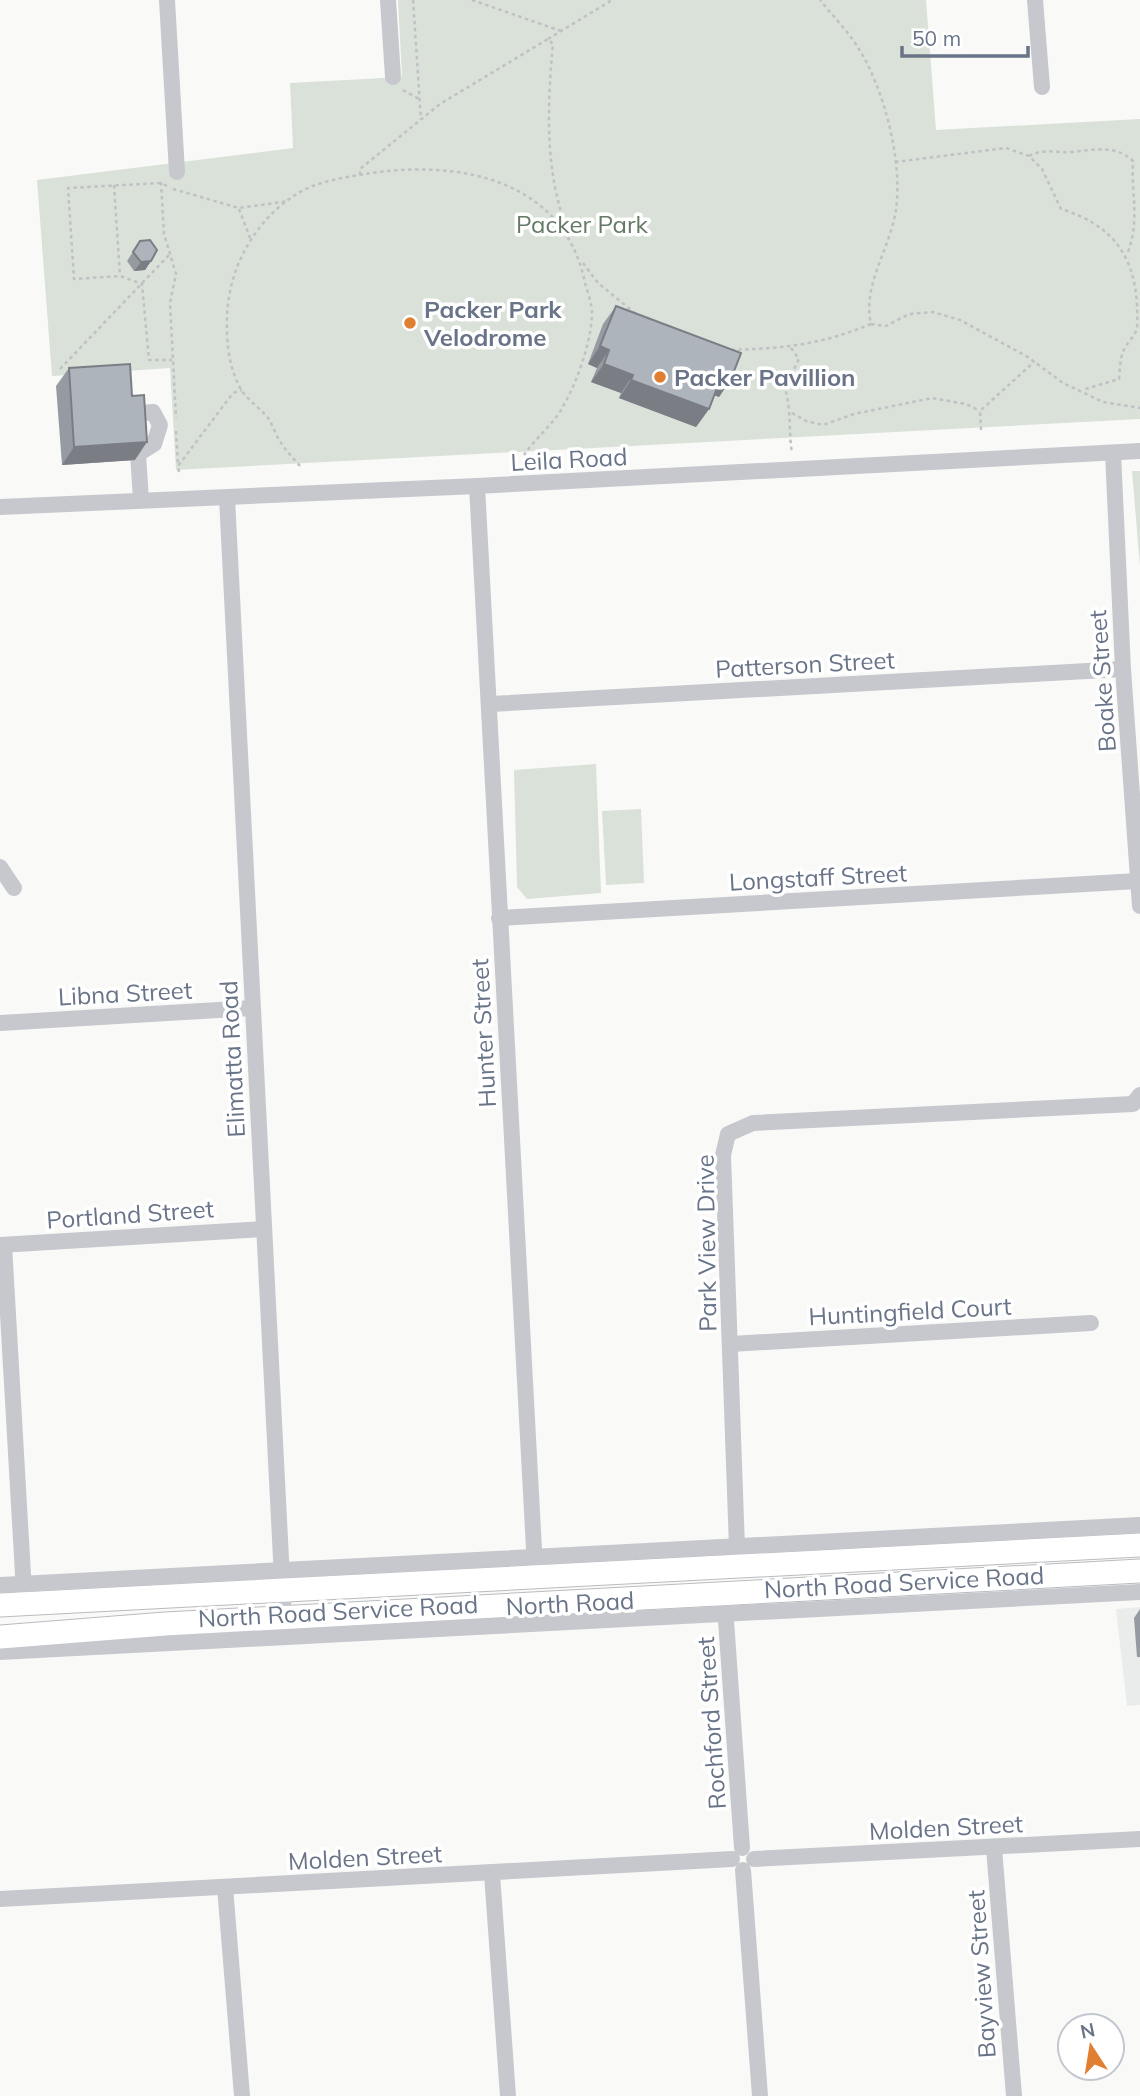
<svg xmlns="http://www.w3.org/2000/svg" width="1140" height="2096" font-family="Mulish,sans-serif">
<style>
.built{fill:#eaebeb}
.green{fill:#dae1d9}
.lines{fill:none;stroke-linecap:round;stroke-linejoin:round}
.highway-casing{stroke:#b9bbbf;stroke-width:25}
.path{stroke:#c0c1c4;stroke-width:2.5;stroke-dasharray:3.5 3.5;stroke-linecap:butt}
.minor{stroke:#c6c8cd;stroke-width:16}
.highway{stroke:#fff;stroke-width:23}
.wall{fill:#969ba2}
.shaded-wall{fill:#7a7e84}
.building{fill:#aeb4bc;stroke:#7a7e84;stroke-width:2}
.poi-dot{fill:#e07f31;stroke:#fff;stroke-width:2.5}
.labels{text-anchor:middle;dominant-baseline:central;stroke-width:7;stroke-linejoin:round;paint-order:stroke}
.park-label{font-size:24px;fill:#647a65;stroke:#fff}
.poi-label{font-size:24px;font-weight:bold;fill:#697488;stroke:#fff;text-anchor:start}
.street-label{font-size:24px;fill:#697488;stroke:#fff}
</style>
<rect width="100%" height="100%" fill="#f9faf8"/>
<path class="built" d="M1140,1607V1705L1127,1706L1116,1609Z"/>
<g class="green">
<path d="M398,0H926L936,130L1140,119V419L176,470L170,368L52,376L37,180L293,148L290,83L402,77Z"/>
<path d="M1132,471H1140V566Z"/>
<path d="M596,764L601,893L527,899L517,887L514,770Z"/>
<path d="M641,809L644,883L606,885L602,811Z"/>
</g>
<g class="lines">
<g class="highway-casing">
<g id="highway">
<path d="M0,1605L1140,1545"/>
<path d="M0,1637L165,1624L1140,1571"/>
</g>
</g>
<g class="path">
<path d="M413,0L421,120"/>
<path d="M472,0L561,31"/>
<path d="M548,39L612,0"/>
<path d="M403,90L419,99"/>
<path d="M1029,156C1044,148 1055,153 1071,152C1094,150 1115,144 1133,161C1131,196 1140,218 1128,252"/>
<path d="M895,162L1006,148L1029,156L1042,169L1061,209C1120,227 1140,265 1137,328C1135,337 1126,343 1123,352C1120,359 1120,370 1119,379L1082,390"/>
<path d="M360,175V169L440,104L548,39L553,44C547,107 544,179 571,238"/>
<path d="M161,182L164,234L176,274L170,303L176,418"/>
<path d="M114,185L120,276"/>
<path d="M167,186L161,183L68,188L74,279L120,276L142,284L149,360H172"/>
<path d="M173,189L239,208L289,201"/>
<path d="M239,209L250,238"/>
<path d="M583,263L598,283L636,314"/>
<path d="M871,324L886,326L909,314L933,312L960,320L1028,357L1063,383L1103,402L1140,408"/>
<path d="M791,348L799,359L785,388C792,414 788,428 792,453"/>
<path d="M731,350C787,348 819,345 871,324C862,285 890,249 896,210C903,162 884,87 857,46C846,29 832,15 820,0"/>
<path d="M60,369L170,254"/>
<path d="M792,413L806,421L823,425L854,414L932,398L966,404L980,411"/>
<path d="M981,430L980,411L1034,362"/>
<path d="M176,431L178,466"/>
<path d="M300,466C293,458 285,450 280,441C275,434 273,425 268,418C260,408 249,401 242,391C227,367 225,331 228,304C233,260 258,219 295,195C316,181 347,177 371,173C462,160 564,180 585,283C588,293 592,304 592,314C591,344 576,385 561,410C551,426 535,439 524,455"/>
<path d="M179,472L178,466L233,393L242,390"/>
</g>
<g class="minor">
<path d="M167,0L177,172"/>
<path d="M388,0L393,77"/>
<path d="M1035,0L1042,87"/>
<path d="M130,424L134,414L153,412L160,425L154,444L138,454L141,500"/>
<path d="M1113,453L1123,669L1140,906"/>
<path d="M477,486L535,1568"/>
<path d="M227,498L284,1618"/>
<path d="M0,507L477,486L1140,451"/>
<path d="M490,704L1123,669"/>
<path d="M0,867L14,888"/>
<path d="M499,918L1138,881"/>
<path d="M0,1023L252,1008"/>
<path d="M0,1245L263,1229"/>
<path d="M4,1245L24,1592"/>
<path d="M731,1344L1091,1323"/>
<path d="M737,1548L723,1155L728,1134L753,1123L1133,1104L1140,1095"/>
<path d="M0,1585L1140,1525"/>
<path d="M725,1606L742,1848"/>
<path d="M0,1652L1140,1592"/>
<path d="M994,1848L1014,2096"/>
<path d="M754,1859L1140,1839"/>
<path d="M743,1870L760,2096"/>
<path d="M492,1874L508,2096"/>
<path d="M225,1887L242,2096"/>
<path d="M0,1899L732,1859"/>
</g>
<use href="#highway" class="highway"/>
</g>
<g class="wall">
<path d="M140,241L151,261L145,270L134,271L127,261Z"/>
<path d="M616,306L731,379L719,397L714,395L709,409L696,427L619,398L621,393L591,382L597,368L588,364L603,324Z"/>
<path d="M69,368L135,460L62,465L56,386Z"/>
<path d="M1140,1609V1657H1137L1134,1618Z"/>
</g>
<g class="shaded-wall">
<path d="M151,261L145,270L134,271L141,262Z"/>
<path d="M600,346L609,350L597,368L588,364Z"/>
<path d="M604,364L633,375L621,393L591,382Z"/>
<path d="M722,375L731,379L719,397L709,393Z"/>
<path d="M631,380L709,409L696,427L619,398Z"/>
<path d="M147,442L135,460L62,465L74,447Z"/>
</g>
<g class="building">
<path d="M150,240L157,250L151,261L141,262L133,252L140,241Z"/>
<path d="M616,306L741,353L731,379L722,375L709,409L631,380L633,375L604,364L609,350L600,346Z"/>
<path d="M130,364L132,396L144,395L147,442L74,447L69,368Z"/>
</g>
<g class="poi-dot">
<circle cx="410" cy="323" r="7"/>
<circle cx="660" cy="377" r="7"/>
</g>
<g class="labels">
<g class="park-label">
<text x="582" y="224">Packer Park</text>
</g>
<g class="poi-label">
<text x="424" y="309">Packer Park<tspan x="424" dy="28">Velodrome</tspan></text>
<text x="674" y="377">Packer Pavillion</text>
</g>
<g class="street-label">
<text transform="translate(569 459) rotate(-3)">Leila Road</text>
<text transform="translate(805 664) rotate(-3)">Patterson Street</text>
<text transform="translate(1102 681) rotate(-94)">Boake Street</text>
<text transform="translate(818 877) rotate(-3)">Longstaff Street</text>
<text transform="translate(125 993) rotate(-3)">Libna Street</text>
<text transform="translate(483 1033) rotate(-93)">Hunter Street</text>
<text transform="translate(232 1059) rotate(-93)">Elimatta Road</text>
<text transform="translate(130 1214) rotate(-4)">Portland Street</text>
<text transform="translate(706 1243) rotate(-91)">Park View Drive</text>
<text transform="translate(910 1311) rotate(-3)">Huntingfield Court</text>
<text transform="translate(904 1582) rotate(-3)">North Road Service Road</text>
<text transform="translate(570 1603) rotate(-3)">North Road</text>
<text transform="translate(338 1611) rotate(-3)">North Road Service Road</text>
<text transform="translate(711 1723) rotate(-94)">Rochford Street</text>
<text transform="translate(946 1827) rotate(-3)">Molden Street</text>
<text transform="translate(365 1857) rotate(-3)">Molden Street</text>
<text transform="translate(981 1974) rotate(-94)">Bayview Street</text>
</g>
</g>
<g transform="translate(1091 2047) rotate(348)"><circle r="33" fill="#ffffff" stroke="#c3c7cf" stroke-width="2"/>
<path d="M0-5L12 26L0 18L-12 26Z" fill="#e07f31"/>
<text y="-10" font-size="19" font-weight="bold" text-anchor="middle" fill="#697488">N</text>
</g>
<path d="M902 46v10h126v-10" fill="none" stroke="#697488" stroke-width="3.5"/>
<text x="912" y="46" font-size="21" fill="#697488" stroke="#ffffff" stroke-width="5" paint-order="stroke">50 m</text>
</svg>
